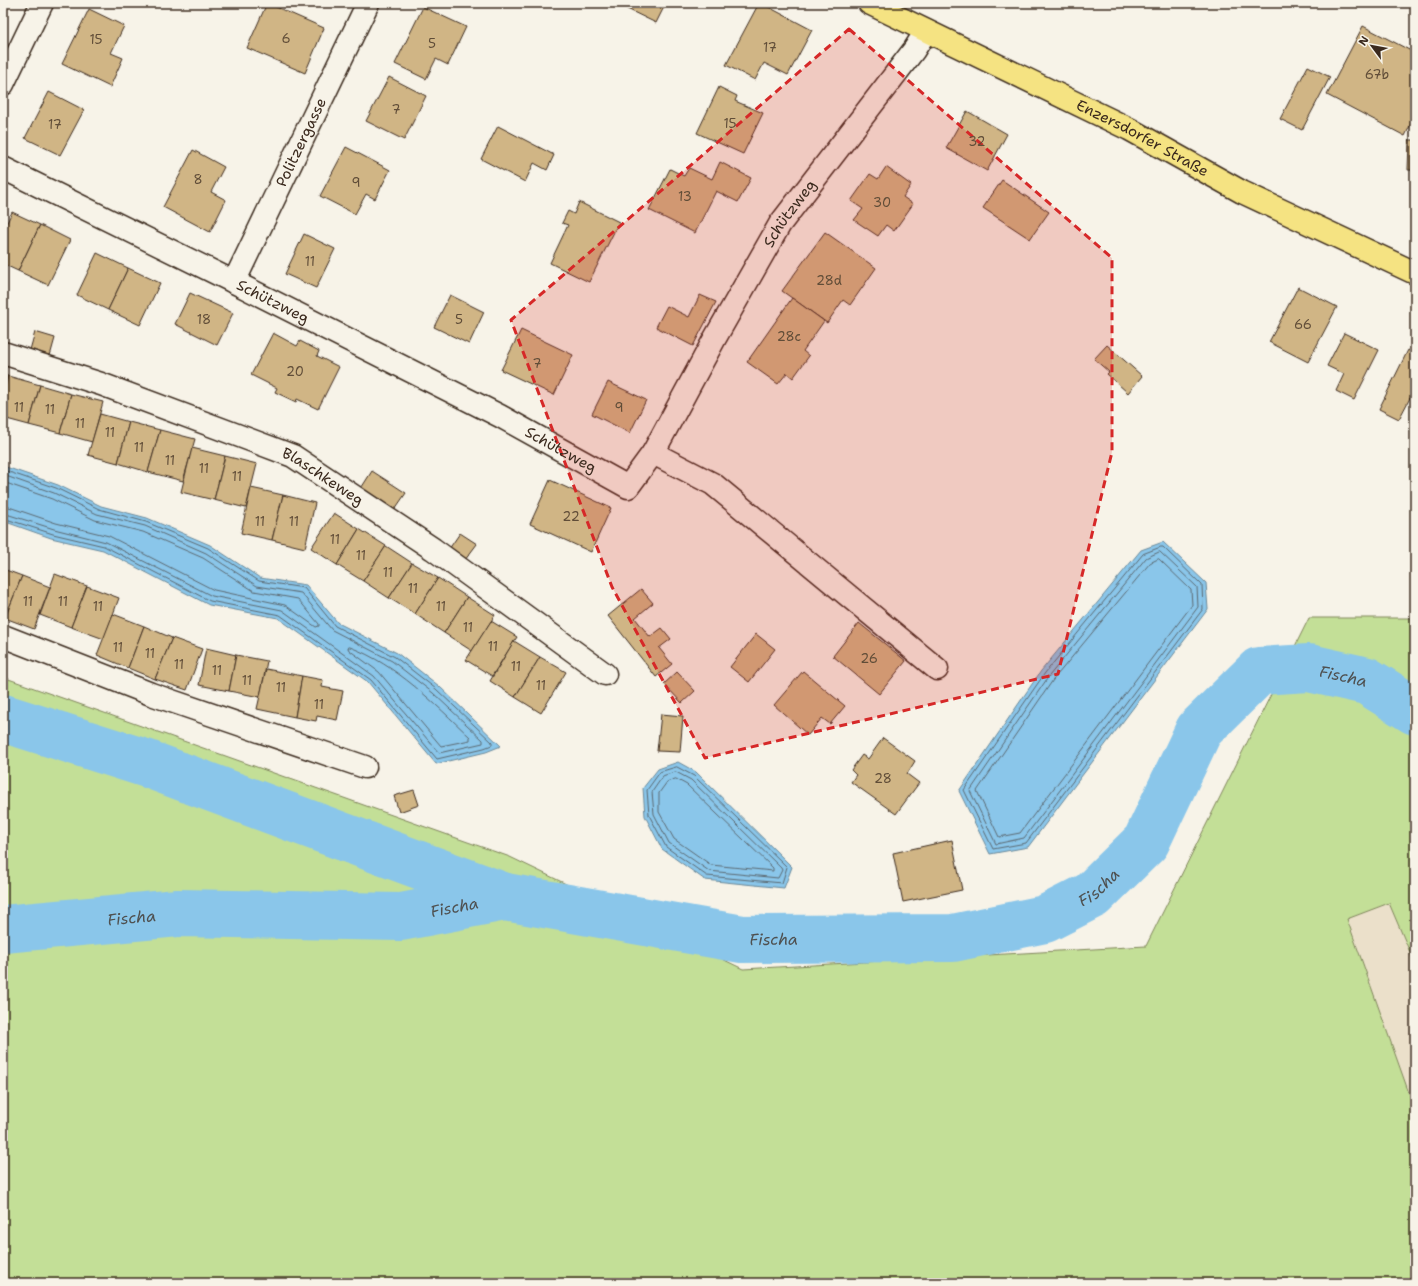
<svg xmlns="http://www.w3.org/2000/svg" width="1418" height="1286" font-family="'Shantell Sans',sans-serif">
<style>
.built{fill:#ebe0ca}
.green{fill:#c3df97;stroke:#7f845a}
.water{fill:#8ac6ea;stroke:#6a8898}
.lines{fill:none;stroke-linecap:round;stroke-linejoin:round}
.shore{stroke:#5b6870;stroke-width:1}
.river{stroke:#8ac6ea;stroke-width:48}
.building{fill:#d0b585;stroke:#3b2a1e}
.minor-casing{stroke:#3b2a1e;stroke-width:25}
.major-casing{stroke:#3b2a1e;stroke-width:25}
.minor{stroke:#f7f3e8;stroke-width:22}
.major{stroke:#f5e382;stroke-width:22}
.marked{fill:#d62828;fill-opacity:0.2;stroke:#d62828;stroke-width:3;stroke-dasharray:8 5;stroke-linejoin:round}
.labels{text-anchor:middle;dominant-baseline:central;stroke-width:3.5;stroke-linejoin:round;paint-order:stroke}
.number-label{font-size:13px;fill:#604d38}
.street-label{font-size:15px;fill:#3b2a1e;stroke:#f7f3e8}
.water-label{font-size:16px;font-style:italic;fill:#4f5151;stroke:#f7f3e8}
</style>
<rect width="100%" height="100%" fill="#f7f3e8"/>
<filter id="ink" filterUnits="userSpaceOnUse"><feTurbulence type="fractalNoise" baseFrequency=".025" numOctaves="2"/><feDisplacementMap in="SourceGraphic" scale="8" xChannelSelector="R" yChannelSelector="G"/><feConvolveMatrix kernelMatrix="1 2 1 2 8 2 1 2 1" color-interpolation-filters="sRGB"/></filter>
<g filter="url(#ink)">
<path class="built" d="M1389,903L1415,964V1110L1347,919Z"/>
<path class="green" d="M1309,618H1415V964L1389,903L1347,919L1415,1110V1283H3V677L510,857L743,969L1146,946Z"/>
<g class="water">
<path d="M3,466L58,485L101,506L147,518L210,545L260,578L306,585L338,623L397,653L439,686L501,746L486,752L436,764L368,682L278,618L209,605L103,550L51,538L3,521Z"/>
<path d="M1163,542L1206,583L1208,609L1028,847L990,854L959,791L1041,671L1141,550Z"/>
<path d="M678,762L696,772L792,867L784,888L705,880L662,849L645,816L643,788L658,769Z"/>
</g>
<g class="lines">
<g class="shore">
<path d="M3,470L56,488L99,509L146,522L208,548L259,581L304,588L335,626L395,657L436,689L492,742V745L484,748L437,759L371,680L280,615L210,601L104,546L53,534L3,518"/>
<path d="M3,475L54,493L97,514L145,526L206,553L257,586L301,593L332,630L392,661L433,693L483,740V743L439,753L374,676L282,610L212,596L106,542L54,529L3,513"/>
<path d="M3,482L52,499L95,520L143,532L203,558L254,591L298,599L319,624V626L316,627L285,605L214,590L109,536L56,523L9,507H3"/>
<path d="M1161,547H1163L1202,585L1203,609L1026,843L993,849L964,790L1045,673L1143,554Z"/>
<path d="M1160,552L1197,587L1198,607L1024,838L996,844L970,791L1049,676L1146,558Z"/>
<path d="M1159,559L1191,590L1192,605L1020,833L999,837L977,791L1053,680L1150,563Z"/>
<path d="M350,647C397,665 434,703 470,737V740L441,746L379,672L349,650L348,648Z"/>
<path d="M677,767L694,776L787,867L782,883L707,876L666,847L649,815L647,790L660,772Z"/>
<path d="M676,772L691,780L781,868L782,870L778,878L709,871L669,843L654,814L652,792L663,776Z"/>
<path d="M676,779L687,785L773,868V871L711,865L674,839L659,812V793L667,782Z"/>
</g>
<g class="river">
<path d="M3,718L148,764L505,897"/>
<path id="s1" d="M3,929L178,913L401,917L505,897L742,939L953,938L1045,919L1092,895L1146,842L1199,730L1259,671L1309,668L1367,681L1415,711"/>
</g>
</g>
<g class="building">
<path d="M3,3H9L3,16Z"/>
<path d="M267,3L324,28L305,73L247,48Z"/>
<path d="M460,3H469L468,7Z"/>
<path d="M623,3H666L656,23L621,6Z"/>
<path d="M759,3H761L812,30L788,75L764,63L755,80L726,65Z"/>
<path d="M423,7L466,27L448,65L436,59L426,79L395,64Z"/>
<path d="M89,9L124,26L111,53L123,58L110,87L62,64Z"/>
<path d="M1363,26L1415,53V116L1405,136L1327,95Z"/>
<path d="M1308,66L1330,77L1302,130L1280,119Z"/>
<path d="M389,77L426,96L404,140L366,121Z"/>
<path d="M719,87L737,96L735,101L763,113L743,154L697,133Z"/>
<path d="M49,92L84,110L60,155L25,138Z"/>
<path d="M967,111L1007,134L987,171L946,148Z"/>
<path d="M498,126L554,155L547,170L534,163L525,182L481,159Z"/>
<path d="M1409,140H1415V170H1408Z"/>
<path d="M346,147L390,170L375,199L366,194L355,214L320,196Z"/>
<path d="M193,150L224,167L211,192L226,200L210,232L163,207Z"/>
<path d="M720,162L751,178L738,202L716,191L695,233L649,210L670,169L684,176L689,168L712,179Z"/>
<path d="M886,167L911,185L903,197L913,204L894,231L886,225L878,236L854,220L863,209L851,201L870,174L878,179Z"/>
<path d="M1002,180L1049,212L1030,239L983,208Z"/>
<path d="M579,202L619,222L589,282L550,263L568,225L562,223L568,211L574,214Z"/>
<path d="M12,212L40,225L18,271L3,264V231Z"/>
<path d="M40,225L70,240L48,285L18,271Z"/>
<path d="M825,232L876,268L850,305L843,300L827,323L782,291Z"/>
<path d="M304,234L335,249L316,288L285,274Z"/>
<path d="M97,253L128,268L108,310L77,295Z"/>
<path d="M128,268L160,283L140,325L108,310Z"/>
<path d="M1298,287L1337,307L1308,362L1269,342Z"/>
<path d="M190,293L233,313L217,345L175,324Z"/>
<path d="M450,295L484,312L469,344L434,327Z"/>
<path d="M700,295L716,302L693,346L656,327L667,306L689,317Z"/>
<path d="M792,298L824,321L803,351L809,356L793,378L787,373L778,384L747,362Z"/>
<path d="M521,330L573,355L554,395L501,370Z"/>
<path d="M35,332L55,338L50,356L30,350Z"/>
<path d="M273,333L297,346L300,341L319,351L317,356L339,367L318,409L297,399L296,402L275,392L277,388L251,375Z"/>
<path d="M1344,333L1379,350L1354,400L1336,391L1344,374L1327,366Z"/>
<path d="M1107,345L1142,376L1128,393L1107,374L1109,372L1094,359Z"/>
<path d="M1408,350L1415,353V401L1410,398L1399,419L1379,409Z"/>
<path d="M3,375L8,376L3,396Z"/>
<path d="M8,376L40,385L29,425L3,418V396Z"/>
<path d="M608,382L646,400L630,433L592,414Z"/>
<path d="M40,385L71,394L60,433L29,425Z"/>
<path d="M71,394L103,402L92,442L60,433Z"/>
<path d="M100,414L129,422L118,463L88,455Z"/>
<path d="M129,422L160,430L148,472L118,463Z"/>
<path d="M160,430L195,439L183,481L148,472Z"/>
<path d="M192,448L225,456L214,500L181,492Z"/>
<path d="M225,456L257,464L246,508L214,500Z"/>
<path d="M372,471L406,493L393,512L360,490Z"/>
<path d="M550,480L611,508L591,552L530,524Z"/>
<path d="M251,488L283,495L272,540L241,533Z"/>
<path d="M283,495L315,503L305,548L272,540Z"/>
<path d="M334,513L359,529L337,565L311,548Z"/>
<path d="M359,529L386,546L363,581L337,565Z"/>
<path d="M460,533L477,544L465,560L449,549Z"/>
<path d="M386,546L412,563L389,598L363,581Z"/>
<path d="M412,563L438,578L415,614L389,598Z"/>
<path d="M3,569L22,576L5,618L3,617Z"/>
<path d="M55,574L87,586L71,627L40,615Z"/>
<path d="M22,576L50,587L34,629L5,618Z"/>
<path d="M438,578L467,597L444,633L415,614Z"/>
<path d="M87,586L119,598L104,639L71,627Z"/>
<path d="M641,589L653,603L635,618L650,637L662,628L671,639L659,648L672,664L656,677L608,616Z"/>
<path d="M467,597L495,615L472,651L444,633Z"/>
<path d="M113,614L144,626L128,668L97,655Z"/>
<path d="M491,621L517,637L492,676L466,660Z"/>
<path d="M859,623L906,661L879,694L833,656Z"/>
<path d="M144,626L172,638L155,679L128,668Z"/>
<path d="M756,634L775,649L749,682L730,667Z"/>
<path d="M172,638L202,649L187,690L155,679Z"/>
<path d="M514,641L540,657L515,697L490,681Z"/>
<path d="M206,648L236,655L229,691L199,685Z"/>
<path d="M236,655L267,661L260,697L229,691Z"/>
<path d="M540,657L566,672L541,713L515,697Z"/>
<path d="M266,669L302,676L295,717L257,709Z"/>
<path d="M803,671L845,706L830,724L822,718L808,735L774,705Z"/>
<path d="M677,672L695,691L682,703L664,684Z"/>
<path d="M302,676L323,680L322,687L343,691L337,720L317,716L316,721L295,717Z"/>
<path d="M661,714L683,716L680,752L657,751Z"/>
<path d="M883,738L915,761L907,774L919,783L896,814L851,782L856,775L851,770L862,755L868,759Z"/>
<path d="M414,790L419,805L399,812L394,796Z"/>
<path d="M952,840L962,890L903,902L893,853Z"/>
</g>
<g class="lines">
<g class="minor-casing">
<g id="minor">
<path d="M3,84L42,3"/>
<path id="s2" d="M3,168L234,282L500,416L628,487L653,453L715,338L780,224L914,50L926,31"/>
<path id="s3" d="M234,282L368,3"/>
<path id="s4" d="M3,353L101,384L293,456L433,549L605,674"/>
<path d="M653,453L713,484L937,669"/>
<path d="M3,636L151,694L365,767"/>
</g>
</g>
<g class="major-casing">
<g id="major">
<path id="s5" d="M869,3L1129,129L1242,192L1415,273"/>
</g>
</g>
<use href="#minor" class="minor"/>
<use href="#major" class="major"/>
</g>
</g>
<path class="marked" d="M849,29L1112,258V452L1058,674L705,758L612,587L511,320Z"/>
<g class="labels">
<g class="number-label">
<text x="286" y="38">6</text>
<text x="96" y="39">15</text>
<text x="432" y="43">5</text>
<text x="770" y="47">17</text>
<text x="1377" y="74">67b</text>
<text x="396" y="109">7</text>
<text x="730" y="123">15</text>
<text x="55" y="124">17</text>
<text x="977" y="141">32</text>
<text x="198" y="179">8</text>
<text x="356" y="182">9</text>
<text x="685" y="196">13</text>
<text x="882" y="202">30</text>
<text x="310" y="261">11</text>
<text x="829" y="280">28d</text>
<text x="204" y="319">18</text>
<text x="459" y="319">5</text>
<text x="1303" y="324">66</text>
<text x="789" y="336">28c</text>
<text x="537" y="363">7</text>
<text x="295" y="371">20</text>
<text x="19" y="407">11</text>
<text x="619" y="407">9</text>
<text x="50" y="409">11</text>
<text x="80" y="423">11</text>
<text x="110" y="432">11</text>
<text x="139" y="447">11</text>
<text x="170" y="460">11</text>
<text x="204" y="468">11</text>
<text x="237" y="476">11</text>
<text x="571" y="516">22</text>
<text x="260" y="521">11</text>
<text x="294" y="521">11</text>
<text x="335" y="539">11</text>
<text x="361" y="555">11</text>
<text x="388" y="572">11</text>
<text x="413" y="588">11</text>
<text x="28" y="601">11</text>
<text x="63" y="601">11</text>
<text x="98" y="606">11</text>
<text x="441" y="606">11</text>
<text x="468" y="627">11</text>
<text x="493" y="646">11</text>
<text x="118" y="647">11</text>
<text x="150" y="653">11</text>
<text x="869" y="658">26</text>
<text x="179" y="664">11</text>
<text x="516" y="666">11</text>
<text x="217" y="670">11</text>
<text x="247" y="680">11</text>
<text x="541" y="685">11</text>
<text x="281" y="687">11</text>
<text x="319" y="704">11</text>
<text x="883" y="778">28</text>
</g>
<g class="street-label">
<text stroke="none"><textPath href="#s5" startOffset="305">Enzersdorfer Straße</textPath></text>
<text stroke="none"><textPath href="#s3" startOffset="155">Politzergasse</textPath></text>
<text stroke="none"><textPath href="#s2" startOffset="1020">Schützweg</textPath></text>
<text stroke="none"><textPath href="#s2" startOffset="301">Schützweg</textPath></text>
<text stroke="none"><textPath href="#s2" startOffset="625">Schützweg</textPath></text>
<text stroke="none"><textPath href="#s4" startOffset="344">Blaschkeweg</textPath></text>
</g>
<g class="water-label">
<text stroke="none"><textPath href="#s1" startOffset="1472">Fischa</textPath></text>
<text stroke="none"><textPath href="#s1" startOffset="1113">Fischa</textPath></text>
<text stroke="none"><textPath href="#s1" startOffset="453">Fischa</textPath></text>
<text stroke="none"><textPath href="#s1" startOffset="129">Fischa</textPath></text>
<text stroke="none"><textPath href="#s1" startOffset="777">Fischa</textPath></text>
</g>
</g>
<rect width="1418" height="1286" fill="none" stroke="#f7f3e8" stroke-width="16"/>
<rect x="8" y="8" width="1402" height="1270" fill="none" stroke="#3b2a1e" stroke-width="1.5" filter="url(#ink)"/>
<g transform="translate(1372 46) rotate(302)" stroke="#f7f3e8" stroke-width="3" paint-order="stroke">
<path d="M0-3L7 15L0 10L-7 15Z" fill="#3b2a1e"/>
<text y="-6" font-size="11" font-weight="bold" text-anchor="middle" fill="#3b2a1e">N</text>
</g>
</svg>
